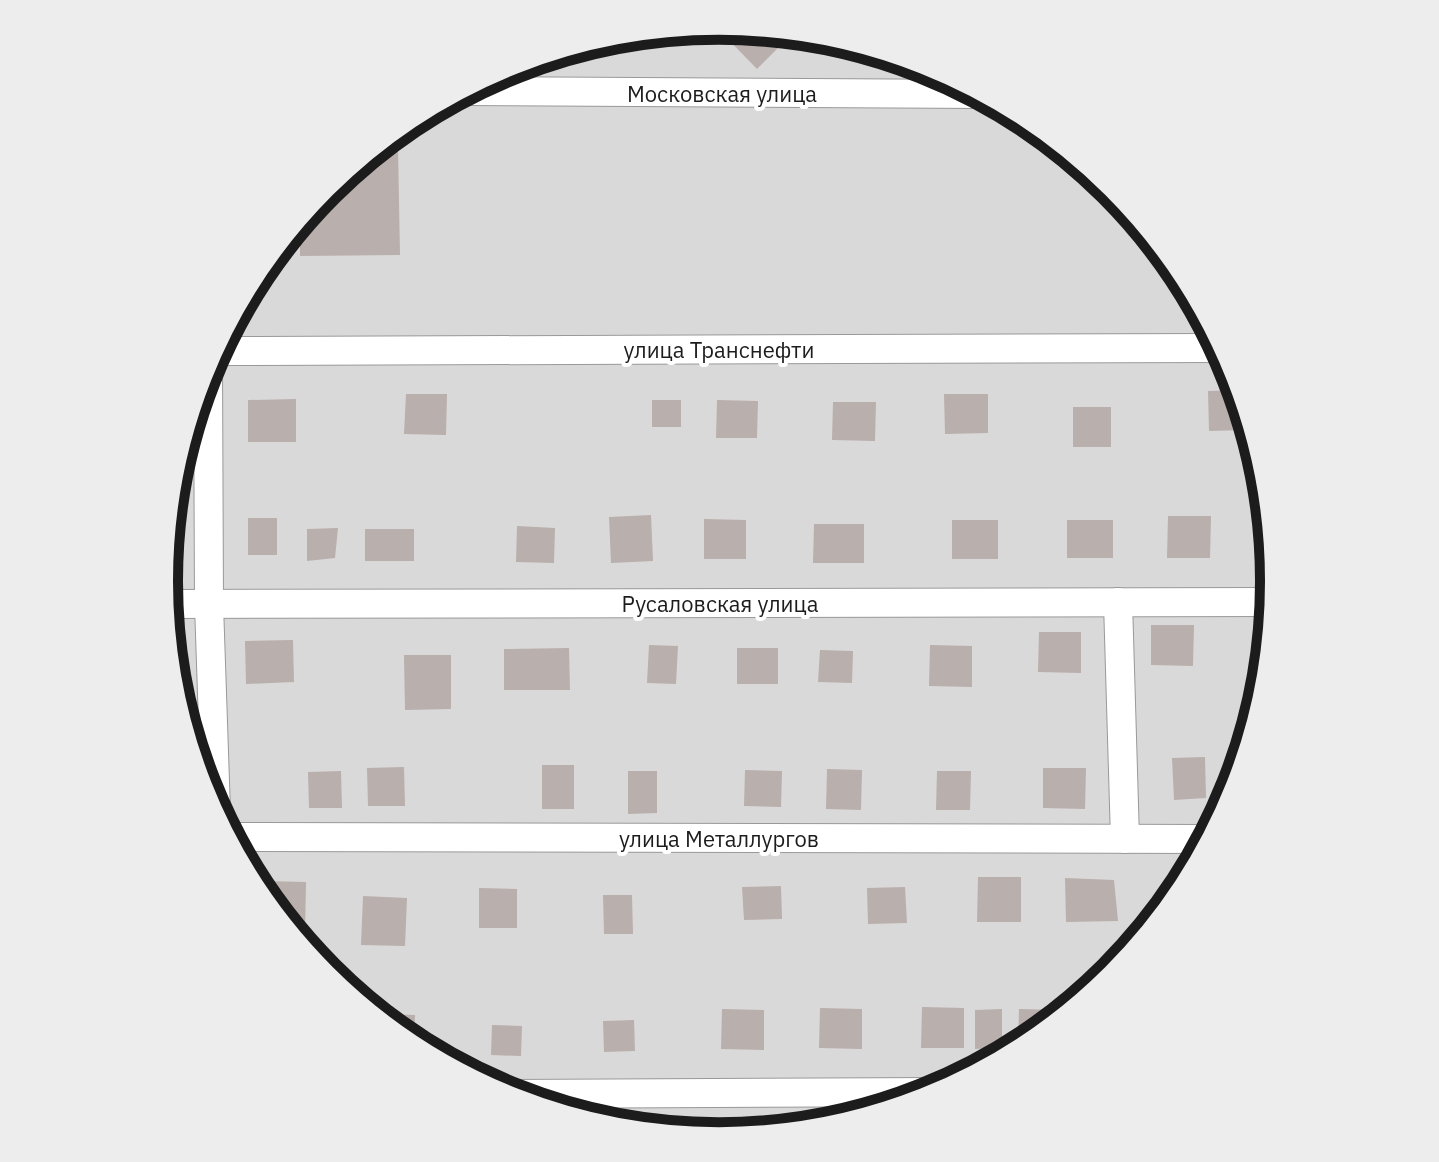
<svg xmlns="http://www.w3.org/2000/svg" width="1439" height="1162" font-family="'IBM Plex Sans',sans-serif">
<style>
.residential{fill:#dad9d9}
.building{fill:#b9afac}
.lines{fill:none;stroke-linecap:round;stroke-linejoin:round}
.minor-casing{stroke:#999;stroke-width:30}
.minor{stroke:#fff;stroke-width:28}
.labels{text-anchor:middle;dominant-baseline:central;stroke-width:8;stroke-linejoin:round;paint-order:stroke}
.street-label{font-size:22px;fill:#1c1c1c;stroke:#fff}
.rim{fill:none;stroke:#1c1c1c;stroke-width:10}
</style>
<rect width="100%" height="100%" fill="#ece7e2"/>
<circle class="residential" cx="720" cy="581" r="553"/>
<g class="building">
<path d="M730,27L793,33L757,69L723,34Z"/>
<path d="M540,58L520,77L511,67L516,65Z"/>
<path d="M377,148H398L400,255L300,256V222L327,188Z"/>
<path d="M1239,390L1247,416V430L1209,431L1208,391Z"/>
<path d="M406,394H447L446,435L404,434Z"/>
<path d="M944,394H988V433L945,434Z"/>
<path d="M296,399V442H248V400Z"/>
<rect x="652" y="400" width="29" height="27"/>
<path d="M717,400L758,401L757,438H716Z"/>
<path d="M833,402H876L875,441L832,440Z"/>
<rect x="1073" y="407" width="38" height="40"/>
<path d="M651,515L653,561L611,563L609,517Z"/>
<path d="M1168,516H1211L1210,558H1167Z"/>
<rect x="248" y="518" width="29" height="37"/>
<path d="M704,519L746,520V559H704Z"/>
<rect x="952" y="520" width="46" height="39"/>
<rect x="1067" y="520" width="46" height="38"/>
<path d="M814,524H864V563H813Z"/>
<path d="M517,526L555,528L554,563L516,562Z"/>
<path d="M338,528L335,558L307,561V529Z"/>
<rect x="365" y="529" width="49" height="32"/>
<path d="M1151,625H1194L1193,666L1151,665Z"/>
<path d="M1039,632H1081V673L1038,672Z"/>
<path d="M293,640L294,682L246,684L245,641Z"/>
<path d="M649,645L678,646L676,684L647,683Z"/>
<path d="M930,645L972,646V687L929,686Z"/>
<path d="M569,648L570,690H504V649Z"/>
<rect x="737" y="648" width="41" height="36"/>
<path d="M820,650L853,651L852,683L818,682Z"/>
<path d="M404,655H451V709L405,710Z"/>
<path d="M1205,757L1206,798L1174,800L1172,758Z"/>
<rect x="542" y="765" width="32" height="44"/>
<path d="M404,767L405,806H368L367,768Z"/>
<path d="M1043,768H1086L1085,809L1043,808Z"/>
<path d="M827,769L862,770L861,810L826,809Z"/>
<path d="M745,770L782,771L781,807L744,806Z"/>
<path d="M341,771L342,808H309L308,772Z"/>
<path d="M628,771H657V813L628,814Z"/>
<path d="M937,771H971L970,810H936Z"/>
<path d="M978,877H1021V922H977Z"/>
<path d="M1065,878L1114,880L1118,921L1066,922Z"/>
<path d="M263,881L306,882L305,935H296L263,895Z"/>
<path d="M781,886L782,919L744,920L742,887Z"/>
<path d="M905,887L907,923L868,924L867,888Z"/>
<path d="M479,888L517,889V928H479Z"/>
<path d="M603,895H632L633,934H604Z"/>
<path d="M363,896L407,898L405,946L361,945Z"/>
<path d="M922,1007L964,1008V1048H921Z"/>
<path d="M820,1008L862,1009V1049L819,1048Z"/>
<path d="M722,1009L764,1010V1050L721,1049Z"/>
<path d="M1002,1009V1043L991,1044V1048L975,1049V1010Z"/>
<path d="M1019,1009L1061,1010V1015L1027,1043L1018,1048Z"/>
<path d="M377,1014L415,1015L414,1044L411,1042Z"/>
<path d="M634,1020L635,1051L604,1052L603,1021Z"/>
<path d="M492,1025L522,1026L521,1056L491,1055Z"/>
</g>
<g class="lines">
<g class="minor-casing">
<g id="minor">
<path d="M464,91L981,94"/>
<path d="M216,351L1221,348"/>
<path d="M208,365L209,605L216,811"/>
<path d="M1118,602L1125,839"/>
<path d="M167,604L1273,602"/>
<path d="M230,837L1208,839"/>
<path d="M508,1094L935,1092"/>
</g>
</g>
<use href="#minor" class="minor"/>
</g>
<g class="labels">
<g class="street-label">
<text x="722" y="93">Московская улица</text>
<text x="719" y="349">улица Транснефти</text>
<text x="720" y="603">Русаловская улица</text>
<text x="719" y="838">улица Металлургов</text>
</g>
</g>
<path d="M0 0H1439V1162H0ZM178 581a541 541 0 1 1 1082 0a541 541 0 1 1-1082 0Z" fill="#ededed" fill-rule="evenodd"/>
<path class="rim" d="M178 581a541 541 0 1 1 1082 0a541 541 0 1 1-1082 0Z"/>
</svg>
